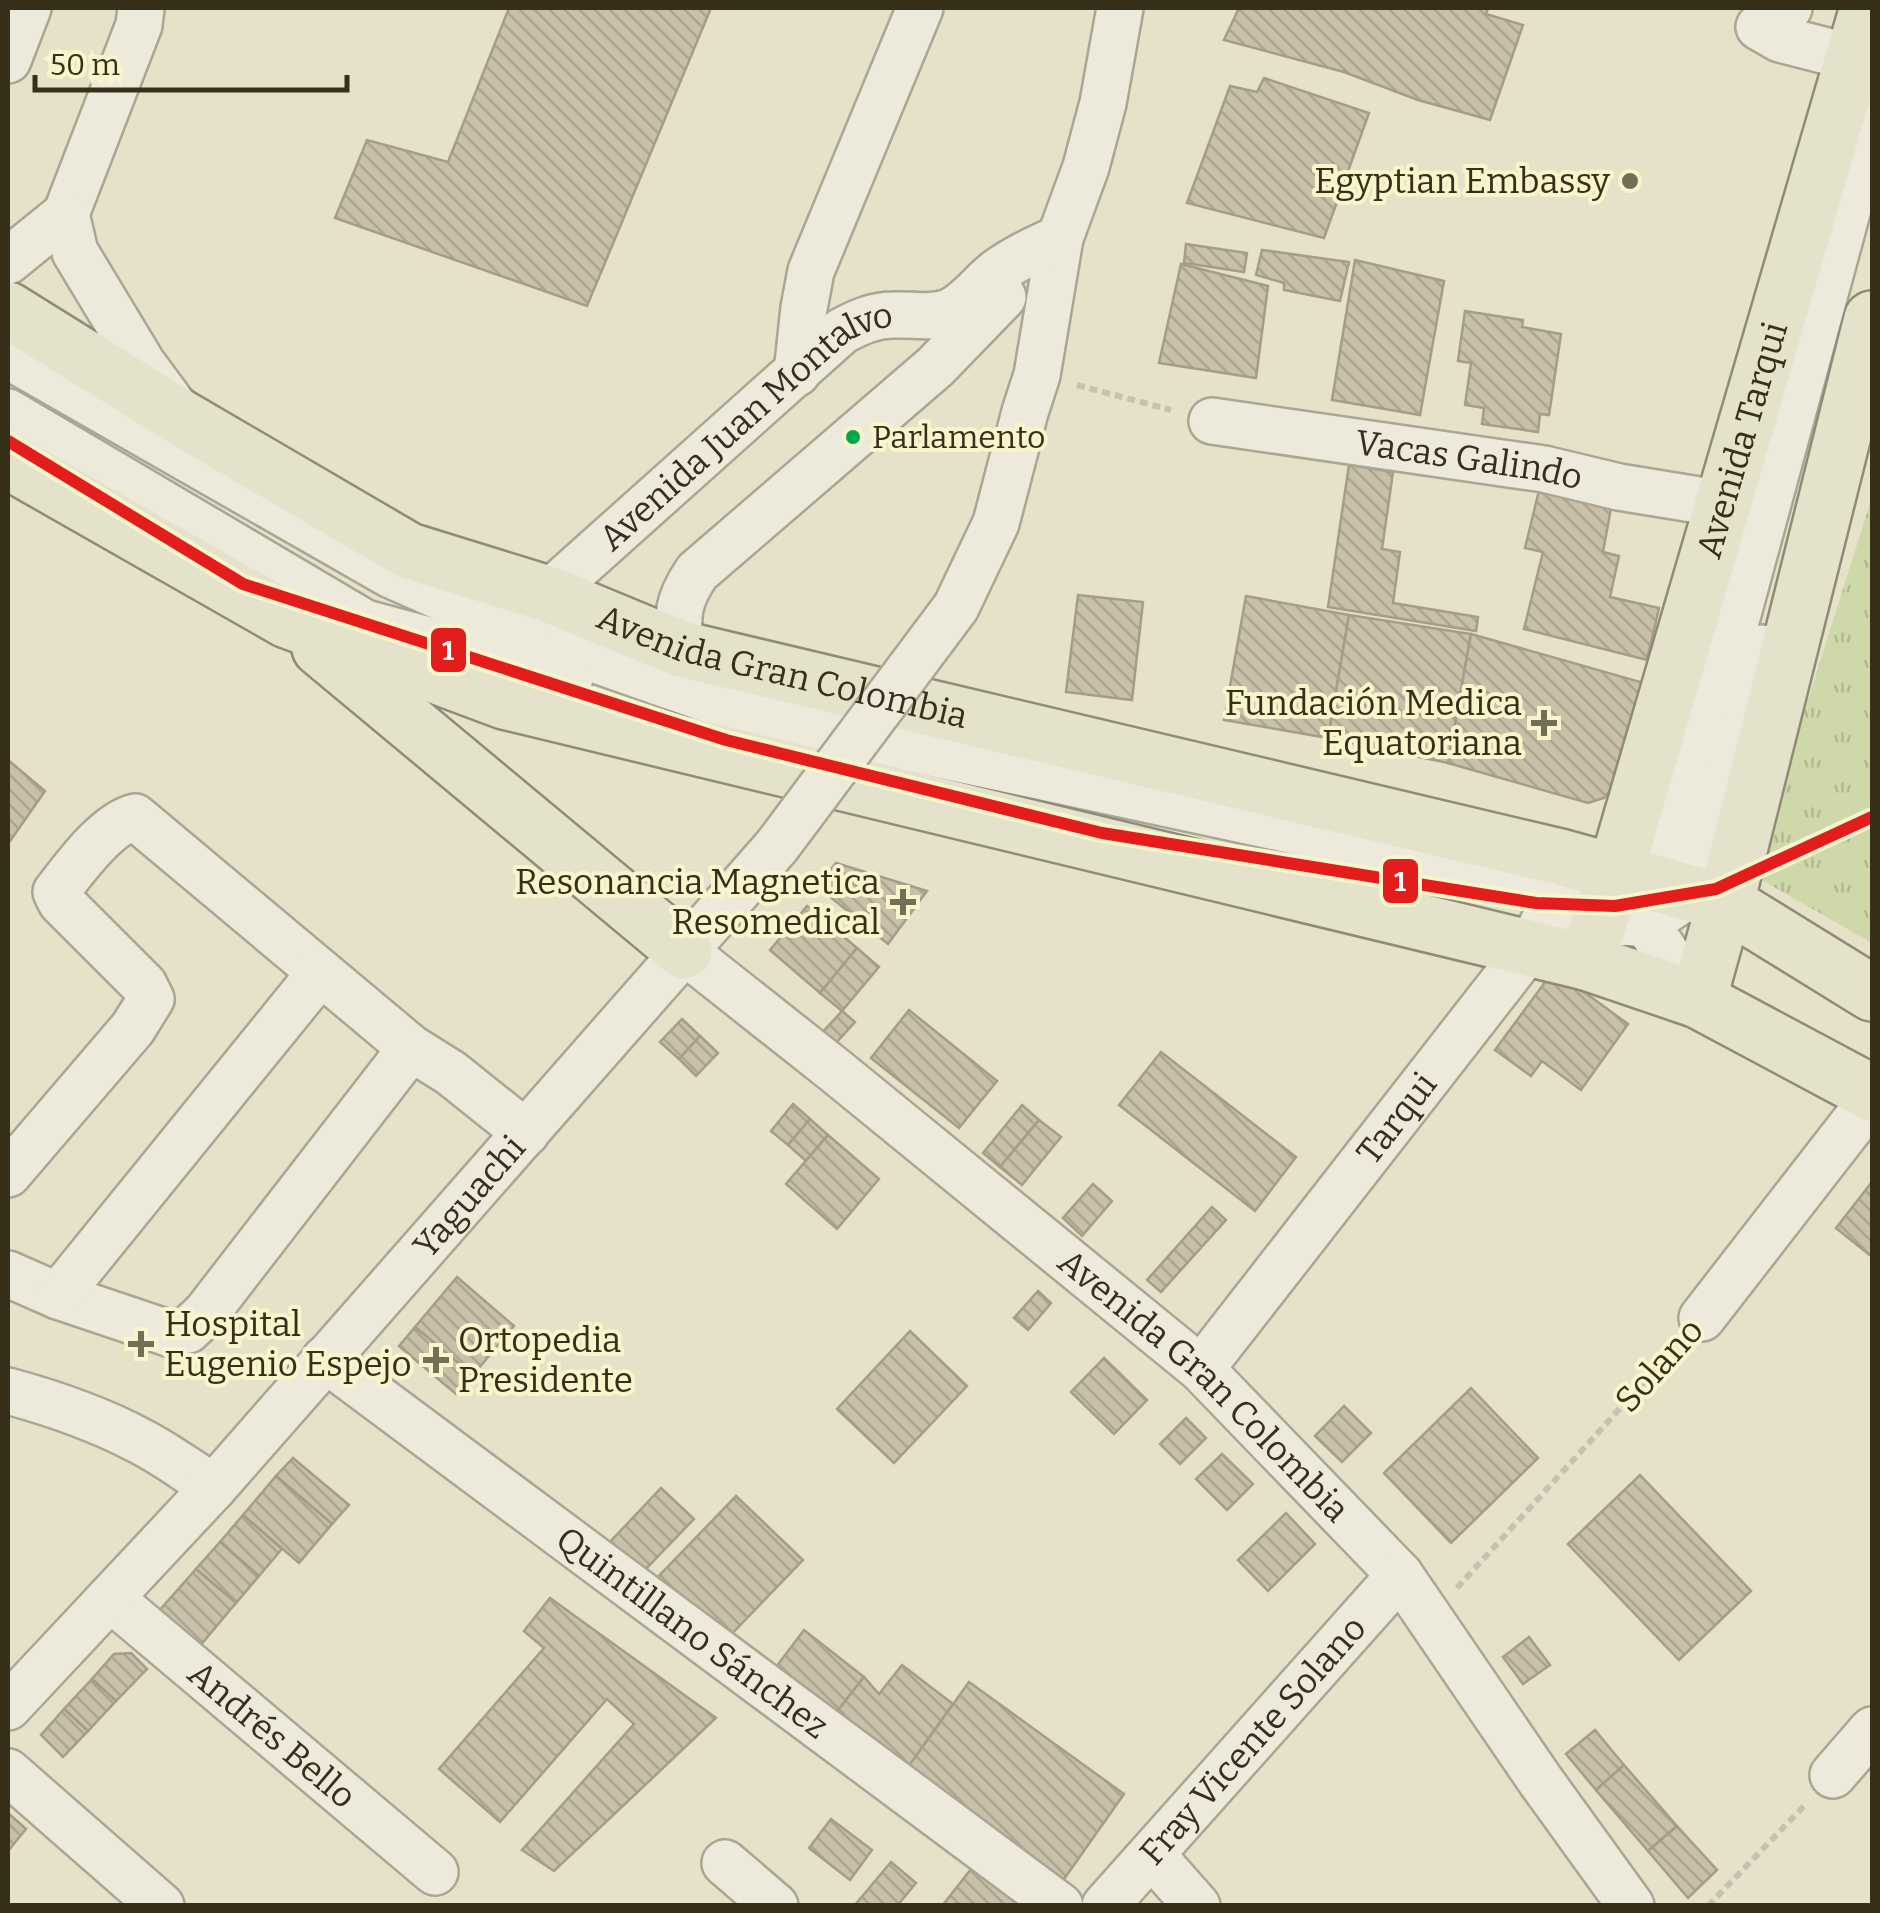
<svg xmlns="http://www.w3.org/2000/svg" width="1880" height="1913" font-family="Bitter,serif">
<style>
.park{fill:url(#park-tufts)}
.building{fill:url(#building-back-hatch);stroke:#a59d88;stroke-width:2.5}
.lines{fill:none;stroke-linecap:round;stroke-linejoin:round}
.minor-casing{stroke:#a9a693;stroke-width:50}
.major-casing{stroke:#8f8b79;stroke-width:60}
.path{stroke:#c4c2b2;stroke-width:6;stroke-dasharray:8 5;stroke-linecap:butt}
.minor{stroke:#edeadb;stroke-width:45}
.major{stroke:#e5e2cc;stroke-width:55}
.minor-bridge-casing{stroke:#a9a693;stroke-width:50;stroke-linecap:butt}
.minor-bridge{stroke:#edeadb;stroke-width:45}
.metro-1-casing{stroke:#f8f4cc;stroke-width:20}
.metro-1{stroke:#e31d1b;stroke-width:12}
.poi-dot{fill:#756e57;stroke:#f8f4cc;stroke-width:4}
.bus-dot{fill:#00a651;stroke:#f8f4cc;stroke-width:4}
.labels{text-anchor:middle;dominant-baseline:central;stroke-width:8;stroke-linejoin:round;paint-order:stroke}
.bus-label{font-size:32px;fill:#382f1a;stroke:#f8f4cc;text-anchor:start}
.poi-label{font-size:35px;fill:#382f1a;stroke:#f8f4cc;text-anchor:end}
.street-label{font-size:35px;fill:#382f1a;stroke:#f8f4cc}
.line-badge{stroke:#f8f4cc;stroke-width:4}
.badge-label{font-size:28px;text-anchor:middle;font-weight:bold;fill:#fff}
</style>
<defs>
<pattern id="park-tufts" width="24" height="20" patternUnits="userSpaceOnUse" patternTransform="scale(2.5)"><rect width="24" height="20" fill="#ced8a9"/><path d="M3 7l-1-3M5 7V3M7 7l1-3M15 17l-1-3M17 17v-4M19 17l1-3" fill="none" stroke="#b2ba91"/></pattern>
<pattern id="building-back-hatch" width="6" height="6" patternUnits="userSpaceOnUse" patternTransform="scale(2.5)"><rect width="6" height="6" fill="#c9c0a9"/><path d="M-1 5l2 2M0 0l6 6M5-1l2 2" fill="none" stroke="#ada591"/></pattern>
</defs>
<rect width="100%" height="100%" fill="#e5e2c9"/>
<path class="park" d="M1872,497V943L1753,875Z"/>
<g class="building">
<path d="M509,8H711L587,306L335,218L367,140L448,162Z"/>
<path d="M1239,8H1488L1486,14L1523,25L1490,120L1418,100L1344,72L1224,40Z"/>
<path d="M1264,78L1369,113L1324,238L1187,203L1230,86L1257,92Z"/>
<path d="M1186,244L1247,253L1244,272L1184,263Z"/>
<path d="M1262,250L1349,262L1340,301L1284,290V283L1256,275Z"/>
<path d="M1355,260L1444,281L1420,415L1332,400Z"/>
<path d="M1181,264L1268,286L1256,378L1159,363Z"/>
<path d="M1465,311L1523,320L1522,327L1561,334L1549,415L1540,414L1538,432L1482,424L1484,408L1465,405L1471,363L1458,361Z"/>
<path d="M1349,465L1393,472L1382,549L1400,552L1393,603L1478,617L1476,631L1328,607Z"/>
<path d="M1543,474L1614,491L1603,552L1619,556L1610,597L1659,608L1647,660L1524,629L1543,552L1525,548Z"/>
<path d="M1078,595L1143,602L1132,700L1066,692Z"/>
<path d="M1246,596L1349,615L1328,738L1224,720Z"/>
<path d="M1349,615L1471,634L1448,763L1328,738Z"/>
<path d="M1471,634L1644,683L1616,783L1604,798L1588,803L1448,763Z"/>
<path d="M8,760L45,791L8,844Z"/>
<path d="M836,863L927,891L888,944L817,886Z"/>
<path d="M807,906L857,948L820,993L770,950Z"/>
<path d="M857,948L879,967L842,1011L820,993Z"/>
<path d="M1554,970L1628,1024L1581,1090L1542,1061L1531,1076L1495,1050Z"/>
<path d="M909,1010L997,1081L959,1128L871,1058Z"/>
<path d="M842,1011L855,1022L834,1045L821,1034Z"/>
<path d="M682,1019L700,1036L679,1059L660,1042Z"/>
<path d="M700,1036L718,1053L696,1076L679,1059Z"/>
<path d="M1161,1052L1296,1157L1255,1211L1119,1105Z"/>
<path d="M793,1104L810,1119L788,1145L771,1131Z"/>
<path d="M1022,1105L1039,1120L1000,1167L983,1153Z"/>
<path d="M810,1119L828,1135L806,1161L788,1145Z"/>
<path d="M1039,1120L1061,1137L1022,1185L1000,1167Z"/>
<path d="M828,1135L879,1179L837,1229L786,1184Z"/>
<path d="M1872,1182V1257L1836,1228Z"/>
<path d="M1093,1184L1112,1201L1082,1236L1063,1218Z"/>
<path d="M1212,1207L1226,1220L1161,1292L1147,1280Z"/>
<path d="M457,1277L514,1326L473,1375L415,1327Z"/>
<path d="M1038,1291L1051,1303L1028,1330L1014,1318Z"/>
<path d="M415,1327L473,1375L456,1394L399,1346Z"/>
<path d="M910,1331L967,1386L894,1463L837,1409Z"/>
<path d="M1104,1358L1147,1400L1114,1434L1071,1392Z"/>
<path d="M1471,1388L1538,1458L1451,1543L1384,1473Z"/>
<path d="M1344,1406L1371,1433L1342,1462L1315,1436Z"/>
<path d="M1186,1418L1206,1438L1180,1464L1160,1444Z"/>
<path d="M1222,1454L1253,1484L1227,1510L1196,1479Z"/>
<path d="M293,1458L349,1505L332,1524L276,1476Z"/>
<path d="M1640,1475L1751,1591L1679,1660L1568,1544Z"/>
<path d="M276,1476L332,1524L299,1563L243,1515Z"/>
<path d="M661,1488L694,1519L640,1575L608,1544Z"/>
<path d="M736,1496L803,1560L721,1645L654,1581Z"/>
<path d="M1286,1513L1315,1544L1268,1591L1238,1560Z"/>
<path d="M243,1515L282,1549L259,1576L220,1542Z"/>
<path d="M220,1542L259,1576L236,1603L196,1569Z"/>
<path d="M196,1569L236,1603L194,1653L158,1612Z"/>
<path d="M550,1598L716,1718L554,1871L522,1850L634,1724L607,1699L500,1822L439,1769L544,1648L524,1631Z"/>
<path d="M804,1630L864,1677L832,1718L773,1671Z"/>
<path d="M1529,1637L1550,1665L1523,1684L1503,1657Z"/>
<path d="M131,1653L147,1669L116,1701L92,1679L114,1654Z"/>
<path d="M902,1665L953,1704L906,1770L832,1718L864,1677L879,1694Z"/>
<path d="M92,1679L116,1701L88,1731L64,1709Z"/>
<path d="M969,1682L1124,1794L1062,1882L906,1770Z"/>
<path d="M64,1709L88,1731L63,1757L41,1735Z"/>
<path d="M1595,1730L1624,1765L1596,1790L1566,1754Z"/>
<path d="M1624,1765L1677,1826L1648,1851L1596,1790Z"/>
<path d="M8,1813L26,1829L8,1851Z"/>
<path d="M831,1819L872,1850L850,1880L809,1848Z"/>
<path d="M1677,1826L1717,1870L1688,1898L1648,1851Z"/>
<path d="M891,1862L916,1883L897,1906H854Z"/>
<path d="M975,1864L1028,1906H942Z"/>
</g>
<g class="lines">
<g class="minor-casing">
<g id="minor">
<path d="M141,8L139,25L66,214L75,252L142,363L176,409"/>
<path d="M1789,8L1759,27L1780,39L1854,58"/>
<path d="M8,60L28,8"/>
<path d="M8,261L66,214"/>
<path d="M8,356L391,575L531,637L749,714L1607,898L1654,882L1673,853L1872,120"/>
<path d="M797,373L804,308L811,271L920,8"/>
<path d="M8,412L365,623L570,678"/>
<path id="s1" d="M1212,421L1544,469L1619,487L1723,504"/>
<path d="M956,607L996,523L1025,412L1037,375L1060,238L1086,167L1103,103L1120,8"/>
<path id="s2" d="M537,620L548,594L842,331C859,322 874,315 894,315C912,314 931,319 949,312C968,304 981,284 997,272C1016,258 1038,248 1060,238"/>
<path d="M681,649C676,616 678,600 697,572L935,367L1003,297"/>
<path d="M1571,917L1599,922L1646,923L1693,893L1706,859L1762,648"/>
<path d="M1646,923L1698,1000"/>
<path id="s3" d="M684,951L837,1072L1201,1369L1400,1575L1540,1780L1631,1906"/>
<path d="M8,1174L133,1028L151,999L144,985L61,902L56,892C74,869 106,824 135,817L411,1048L451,1073L526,1133"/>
<path d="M8,1274L58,1296L168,1333L188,1330L206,1313L411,1048"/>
<path d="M58,1296L320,973"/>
<path d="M1702,1318L1872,1099"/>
<path id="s4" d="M325,1359L1060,1906"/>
<path id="s5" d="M1201,1369L1530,947L1543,923"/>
<path d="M8,1391C52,1403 99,1419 140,1441C166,1454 189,1472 214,1487"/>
<path id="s6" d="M110,1598L435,1872"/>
<path id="s7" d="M8,1707L214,1487L777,846"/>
<path d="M8,1772L161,1906"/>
<path d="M1833,1775L1872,1730"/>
<path d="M1152,1855L1197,1906"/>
<path d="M725,1863L775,1906"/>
<path id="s8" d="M1105,1906L1400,1575"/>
</g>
</g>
<g class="major-casing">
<g id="major">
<path id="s9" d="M8,310L183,419L409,551L548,594L681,649L1560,857L1726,903L1872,993"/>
<path d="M8,461L287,620L504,701L1586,962L1698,1000L1872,1093"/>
<path d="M320,648L684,951"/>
<path id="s10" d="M1586,962L1616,871L1868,8"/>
<path d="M1698,1000L1732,878L1872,319"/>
</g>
</g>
<g class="path">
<path d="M1077,385L1171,410"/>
<path d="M1784,861L1872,816"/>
<path d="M1457,1588L1674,1349"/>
<path d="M1708,1906L1804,1806"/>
</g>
<use href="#minor" class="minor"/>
<use href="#major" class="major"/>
<g class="minor-bridge-casing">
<path id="minor-bridge" d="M777,846L956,607"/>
</g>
<use href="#minor-bridge" class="minor-bridge"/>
<g class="metro-1-casing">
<path id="metro-1" d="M8,441L243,584L726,740L1102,833L1536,903L1615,906L1716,889L1872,817"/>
</g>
<use href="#metro-1" class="metro-1"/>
</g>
<g class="poi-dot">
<circle cx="1630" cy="181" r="10"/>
<path d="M1539 708h10v10h10v10h-10v10h-10v-10h-10v-10h10z"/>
<path d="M898 887h10v10h10v10h-10v10h-10v-10h-10v-10h10z"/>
<path d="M136 1329h10v10h10v10h-10v10h-10v-10h-10v-10h10z"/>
<path d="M431 1345h10v10h10v10h-10v10h-10v-10h-10v-10h10z"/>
</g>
<circle class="bus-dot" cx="853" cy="437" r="9"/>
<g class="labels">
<g class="bus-label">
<text x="872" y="437">Parlamento</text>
</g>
<g class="poi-label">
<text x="1610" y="181">Egyptian Embassy</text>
<text x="1522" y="703">Fundación Medica<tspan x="1522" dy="40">Equatoriana</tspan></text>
<text x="880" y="882">Resonancia Magnetica<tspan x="880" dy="40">Resomedical</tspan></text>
<text x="164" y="1324" text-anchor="start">Hospital<tspan x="164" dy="40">Eugenio Espejo</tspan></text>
<text x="458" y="1340" text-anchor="start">Ortopedia<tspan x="458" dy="40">Presidente</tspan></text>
</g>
<g class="street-label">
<text stroke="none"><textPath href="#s2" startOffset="290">Avenida Juan Montalvo</textPath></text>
<text stroke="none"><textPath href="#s10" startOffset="545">Avenida Tarqui</textPath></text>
<text stroke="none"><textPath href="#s1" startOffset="260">Vacas Galindo</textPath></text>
<text stroke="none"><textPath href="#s9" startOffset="860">Avenida Gran Colombia</textPath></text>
<text stroke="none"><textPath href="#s5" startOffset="318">Tarqui</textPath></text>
<text stroke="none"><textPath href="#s7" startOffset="688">Yaguachi</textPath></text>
<text transform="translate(1659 1365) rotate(-48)">Solano</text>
<text stroke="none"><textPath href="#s3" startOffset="678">Avenida Gran Colombia</textPath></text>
<text stroke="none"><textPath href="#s4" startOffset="458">Quintillano Sánchez</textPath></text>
<text stroke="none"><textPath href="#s6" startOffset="212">Andrés Bello</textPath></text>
<text stroke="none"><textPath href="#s8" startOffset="222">Fray Vicente Solano</textPath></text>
</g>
</g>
<g class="line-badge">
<rect x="429" y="626" width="39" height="48" rx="10" fill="#e31d1b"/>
<rect x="1381" y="857" width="39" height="48" rx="10" fill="#e31d1b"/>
</g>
<g class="badge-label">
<text x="448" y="660">1</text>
<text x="1400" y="891">1</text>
</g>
<rect width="1880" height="1913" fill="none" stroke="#382f1a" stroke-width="20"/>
<path d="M35 75v15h312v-15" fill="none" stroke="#382f1a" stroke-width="5"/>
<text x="50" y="75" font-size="30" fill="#382f1a" stroke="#f8f4cc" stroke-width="8" paint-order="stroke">50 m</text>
</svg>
